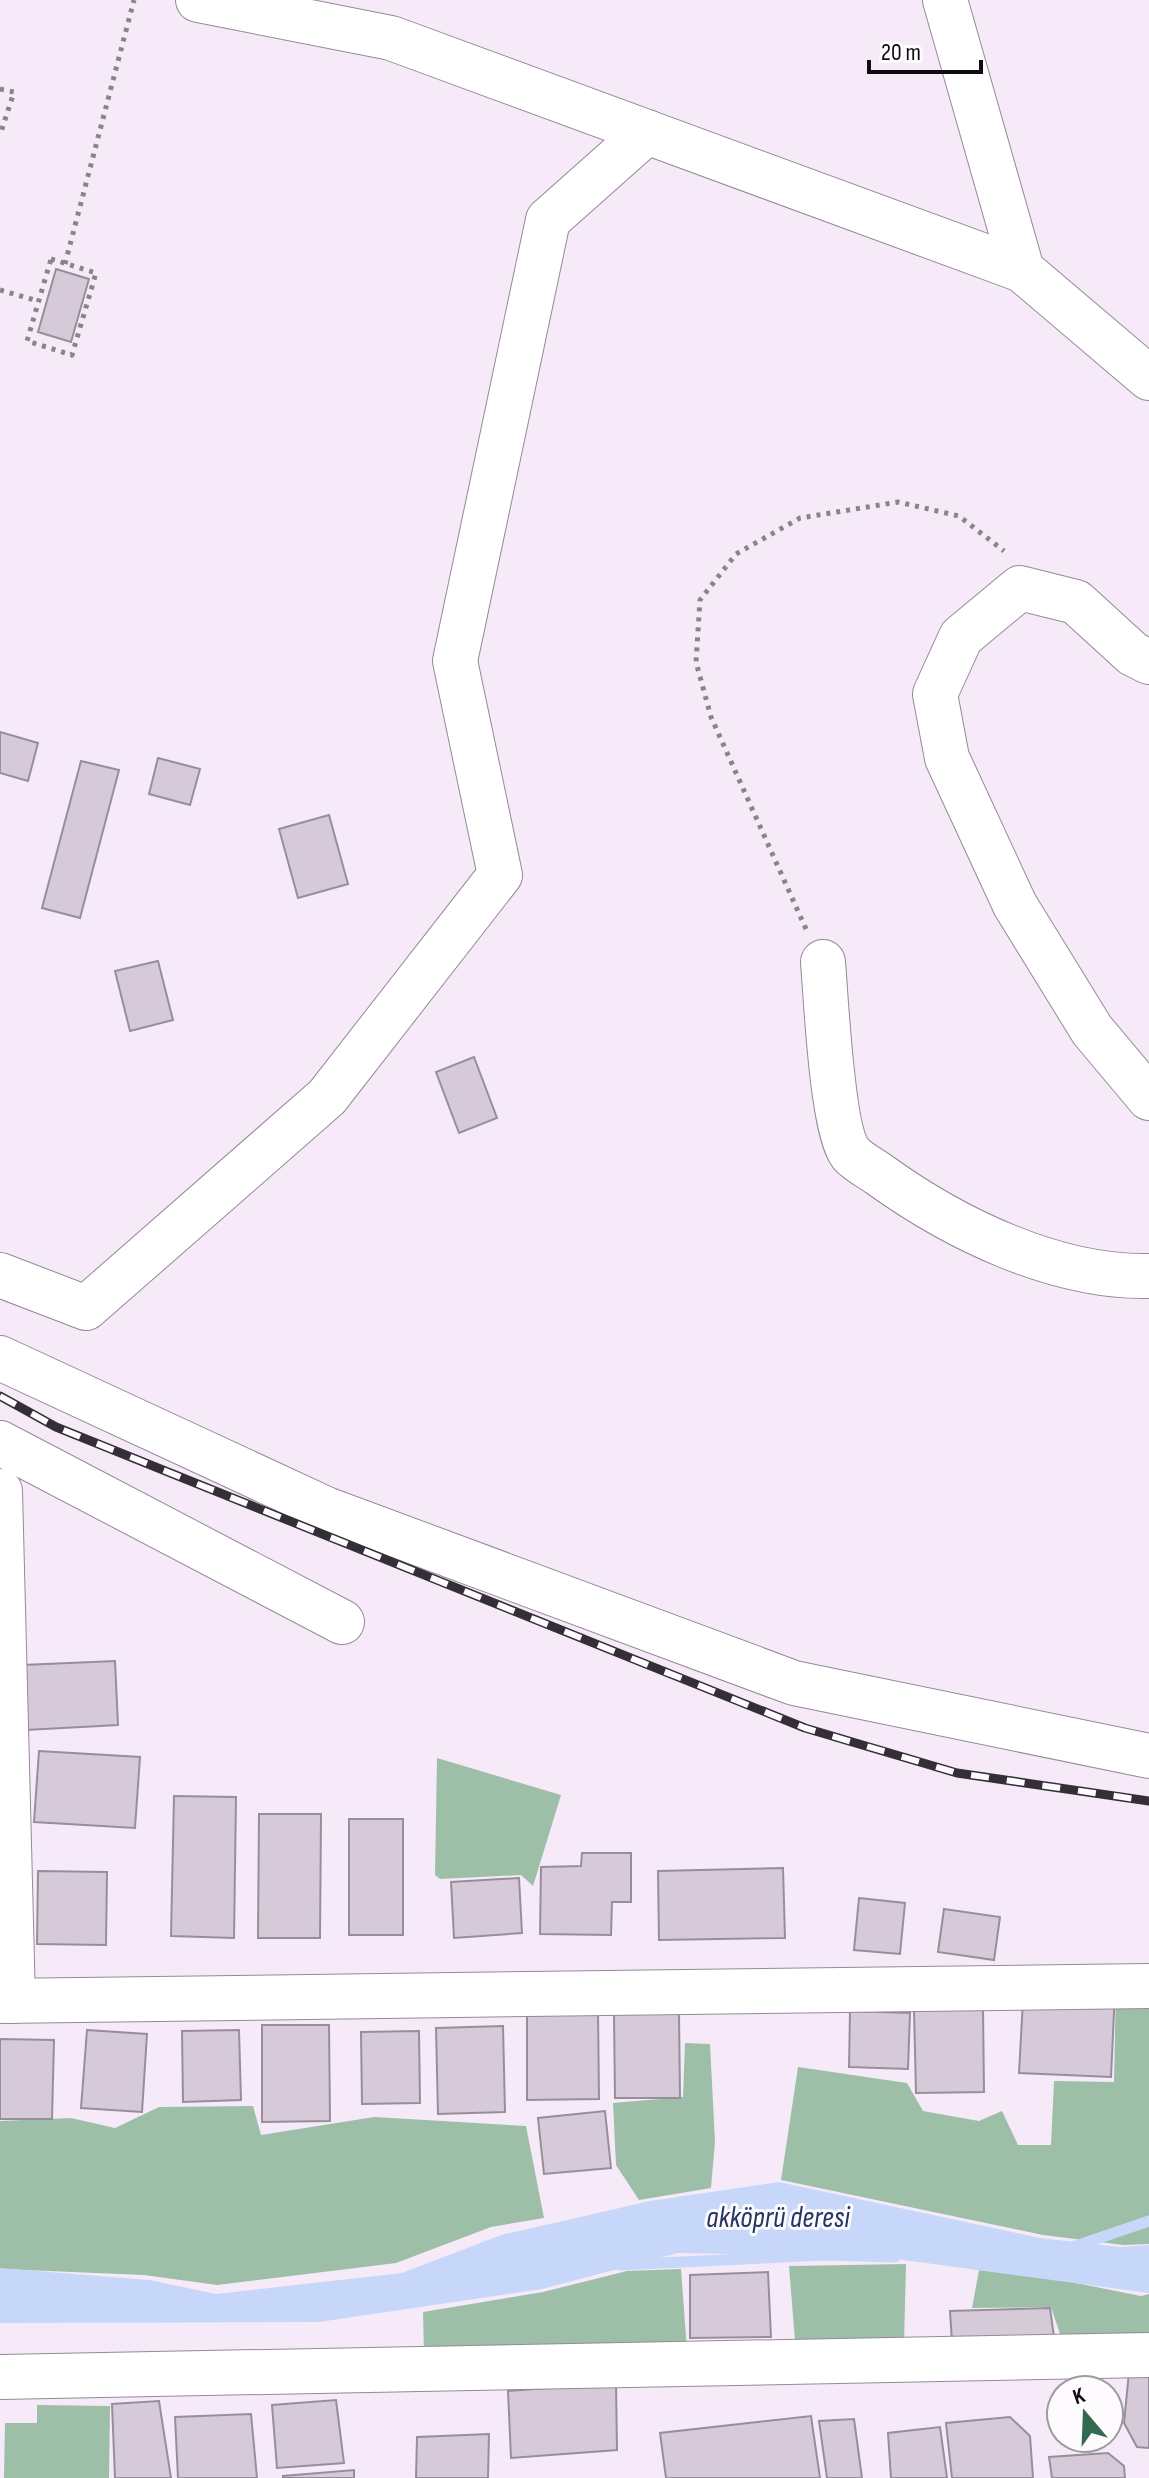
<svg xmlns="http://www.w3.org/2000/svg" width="1149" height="2478" font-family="'Sofia Sans Condensed',sans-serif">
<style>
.forest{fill:#9dbfa8}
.water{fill:#c7d7f9}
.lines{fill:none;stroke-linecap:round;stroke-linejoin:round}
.stream{stroke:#c7d7f9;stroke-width:11}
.building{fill:#d6cad9;stroke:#988e9b;stroke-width:2}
.minor-casing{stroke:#948a97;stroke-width:46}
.path{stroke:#8a828c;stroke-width:5;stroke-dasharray:4 6;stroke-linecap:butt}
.minor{stroke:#fff;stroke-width:44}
.rail-casing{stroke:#342f36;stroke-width:9}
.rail{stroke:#fdfbfe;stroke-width:6;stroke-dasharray:18;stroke-linecap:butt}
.labels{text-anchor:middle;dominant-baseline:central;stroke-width:6;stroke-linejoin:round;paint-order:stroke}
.water-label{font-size:30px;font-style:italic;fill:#243662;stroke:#fdfbfe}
</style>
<rect width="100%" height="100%" fill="#f6eaf9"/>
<g class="forest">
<path d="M437,1758L561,1795L533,1886L521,1875L440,1879L435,1875Z"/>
<path d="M1116,1987L1149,1988V2244L1123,2245L1043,2235L781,2180L798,2067L907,2083L923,2111L979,2121L1002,2111L1018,2145H1051L1054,2081L1114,2082Z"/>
<path d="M685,2043L710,2044L715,2141L711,2188L639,2200L616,2165L613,2103L683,2097Z"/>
<path d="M253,2106L261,2135L374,2117L526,2126L544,2218L491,2227L396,2263L217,2285L144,2275L0,2269V2121L71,2118L115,2128L159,2107Z"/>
<path d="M906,2264L904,2344L796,2353L789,2266Z"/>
<path d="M681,2269L687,2350L424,2354L423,2312L543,2292L627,2271Z"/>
<path d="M979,2270L1051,2278L1141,2296L1149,2294V2339L1062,2340L1051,2307L972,2308Z"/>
<path d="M37,2405L110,2406L109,2478H4L5,2423H37Z"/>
</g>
<path class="water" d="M779,2182L1040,2238L1121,2247L1149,2245V2293L881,2257L678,2253L542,2289L319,2322L0,2323V2268L149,2280L216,2294L402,2273L501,2235L650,2201Z"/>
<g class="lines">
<g class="stream">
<path d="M1070,2248L1149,2221"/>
<path d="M620,2265L826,2255L895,2257"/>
</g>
</g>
<g class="building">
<path d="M56,269L89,279L71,342L38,332Z"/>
<path d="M0,732L38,743L28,781L0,773Z"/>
<path d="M158,758L200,769L190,805L149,794Z"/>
<path d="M81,761L119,770L80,918L42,908Z"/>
<path d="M329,815L348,884L298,898L279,829Z"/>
<path d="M158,961L173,1020L130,1031L115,971Z"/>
<path d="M474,1057L497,1118L459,1133L436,1072Z"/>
<path d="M115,1661L118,1725L26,1730L23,1665Z"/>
<path d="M39,1751L140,1757L135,1828L34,1822Z"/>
<path d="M174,1796L236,1797L234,1938L171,1936Z"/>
<path d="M259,1814H321L320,1938H258Z"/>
<rect x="349" y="1819" width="54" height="116"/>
<path d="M582,1853H631V1902H612L611,1935L540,1934L541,1867L581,1866Z"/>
<path d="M783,1868L785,1938L659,1940L658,1871Z"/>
<path d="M38,1871L107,1872L106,1945L37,1944Z"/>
<path d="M519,1878L522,1933L454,1938L451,1882Z"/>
<path d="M859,1898L905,1903L900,1954L854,1950Z"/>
<path d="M944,1909L1000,1917L994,1960L938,1952Z"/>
<path d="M1115,1991L1111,2077L1019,2073L1023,2000Z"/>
<path d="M983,2008L984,2092L916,2093L914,2010Z"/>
<path d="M527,2009H598L599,2099L527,2100Z"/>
<path d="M850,2011L910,2013L908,2069L849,2067Z"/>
<path d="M679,2013L680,2098H615L614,2014Z"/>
<path d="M262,2025H329L330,2121L262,2122Z"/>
<path d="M503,2026L505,2112L438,2114L436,2028Z"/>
<path d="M87,2030L147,2034L142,2112L81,2108Z"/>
<path d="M239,2030L241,2100L183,2102L182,2031Z"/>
<path d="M419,2031L420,2103L362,2104L361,2032Z"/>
<path d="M0,2039L54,2040L52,2119H0Z"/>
<path d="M605,2111L611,2168L544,2174L538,2118Z"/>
<path d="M768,2272L771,2337L690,2338V2275Z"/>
<path d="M1050,2308L1054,2337L952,2342L950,2311Z"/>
<path d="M1129,2372L1149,2373V2448L1137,2447L1124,2423Z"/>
<path d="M616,2383L617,2450L511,2458L508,2391Z"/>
<path d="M336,2400L344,2463L277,2468L272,2405Z"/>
<path d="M159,2401L171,2478H115L112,2404Z"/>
<path d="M251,2414L257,2478H178L175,2417Z"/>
<path d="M811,2416L820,2478H666L660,2433Z"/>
<path d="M1010,2417L1030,2436L1033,2478H952L946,2423Z"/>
<path d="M854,2419L862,2478H827L819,2421Z"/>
<path d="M940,2427L947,2478H891L888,2433Z"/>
<path d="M489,2434L488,2478H416L417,2437Z"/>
<path d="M1108,2453L1124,2466L1125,2478H1052L1049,2457Z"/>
<path d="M354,2470V2478H283V2476Z"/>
</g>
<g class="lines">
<g class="minor-casing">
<g id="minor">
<path d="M198,0L391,38L1022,270"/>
<path d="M945,0L1022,270L1149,378"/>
<path d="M1149,662L1133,654L1076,602L1020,588L961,637L935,694L947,758L1015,905L1092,1030L1149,1098"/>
<path d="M823,962C826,998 832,1131 851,1154C858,1162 872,1169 880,1175C955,1229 1056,1278 1149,1276"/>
<path d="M0,1275L86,1308L327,1097L500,875L455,661L548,220L647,132"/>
<path d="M0,1358L326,1509L794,1683L1149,1756"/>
<path d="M0,1443L342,1622"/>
<path d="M0,1491L13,2001"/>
<path d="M0,2001L1149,1986"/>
<path d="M0,2377L1149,2355"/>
</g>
</g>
<g class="path">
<path d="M0,89L14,92L0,135"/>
<path d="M51,259L96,273L72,355L27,341Z"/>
<path d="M65,264L134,0"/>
<path d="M0,290L38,301"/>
<path d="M806,929L711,717L696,662L700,600L736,554L800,518L898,502L959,516L1004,551"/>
</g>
<use href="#minor" class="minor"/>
<g class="rail-casing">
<path id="rail" d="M0,1396L56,1427L805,1728L957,1773L1149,1801"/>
</g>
<use href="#rail" class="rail"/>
</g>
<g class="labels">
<g class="water-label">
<text x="778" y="2218">akköprü deresi</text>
</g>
</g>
<g transform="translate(1085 2414) rotate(341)"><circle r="38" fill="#fdfbfe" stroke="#9e9b9f" stroke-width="2"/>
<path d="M0-6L14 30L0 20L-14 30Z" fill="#336950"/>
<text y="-12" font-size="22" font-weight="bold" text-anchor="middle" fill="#0f0b10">K</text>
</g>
<path d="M869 60v12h112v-12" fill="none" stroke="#0f0b10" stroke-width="4"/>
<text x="881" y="60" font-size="24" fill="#0f0b10" stroke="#fdfbfe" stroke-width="6" paint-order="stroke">20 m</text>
</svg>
